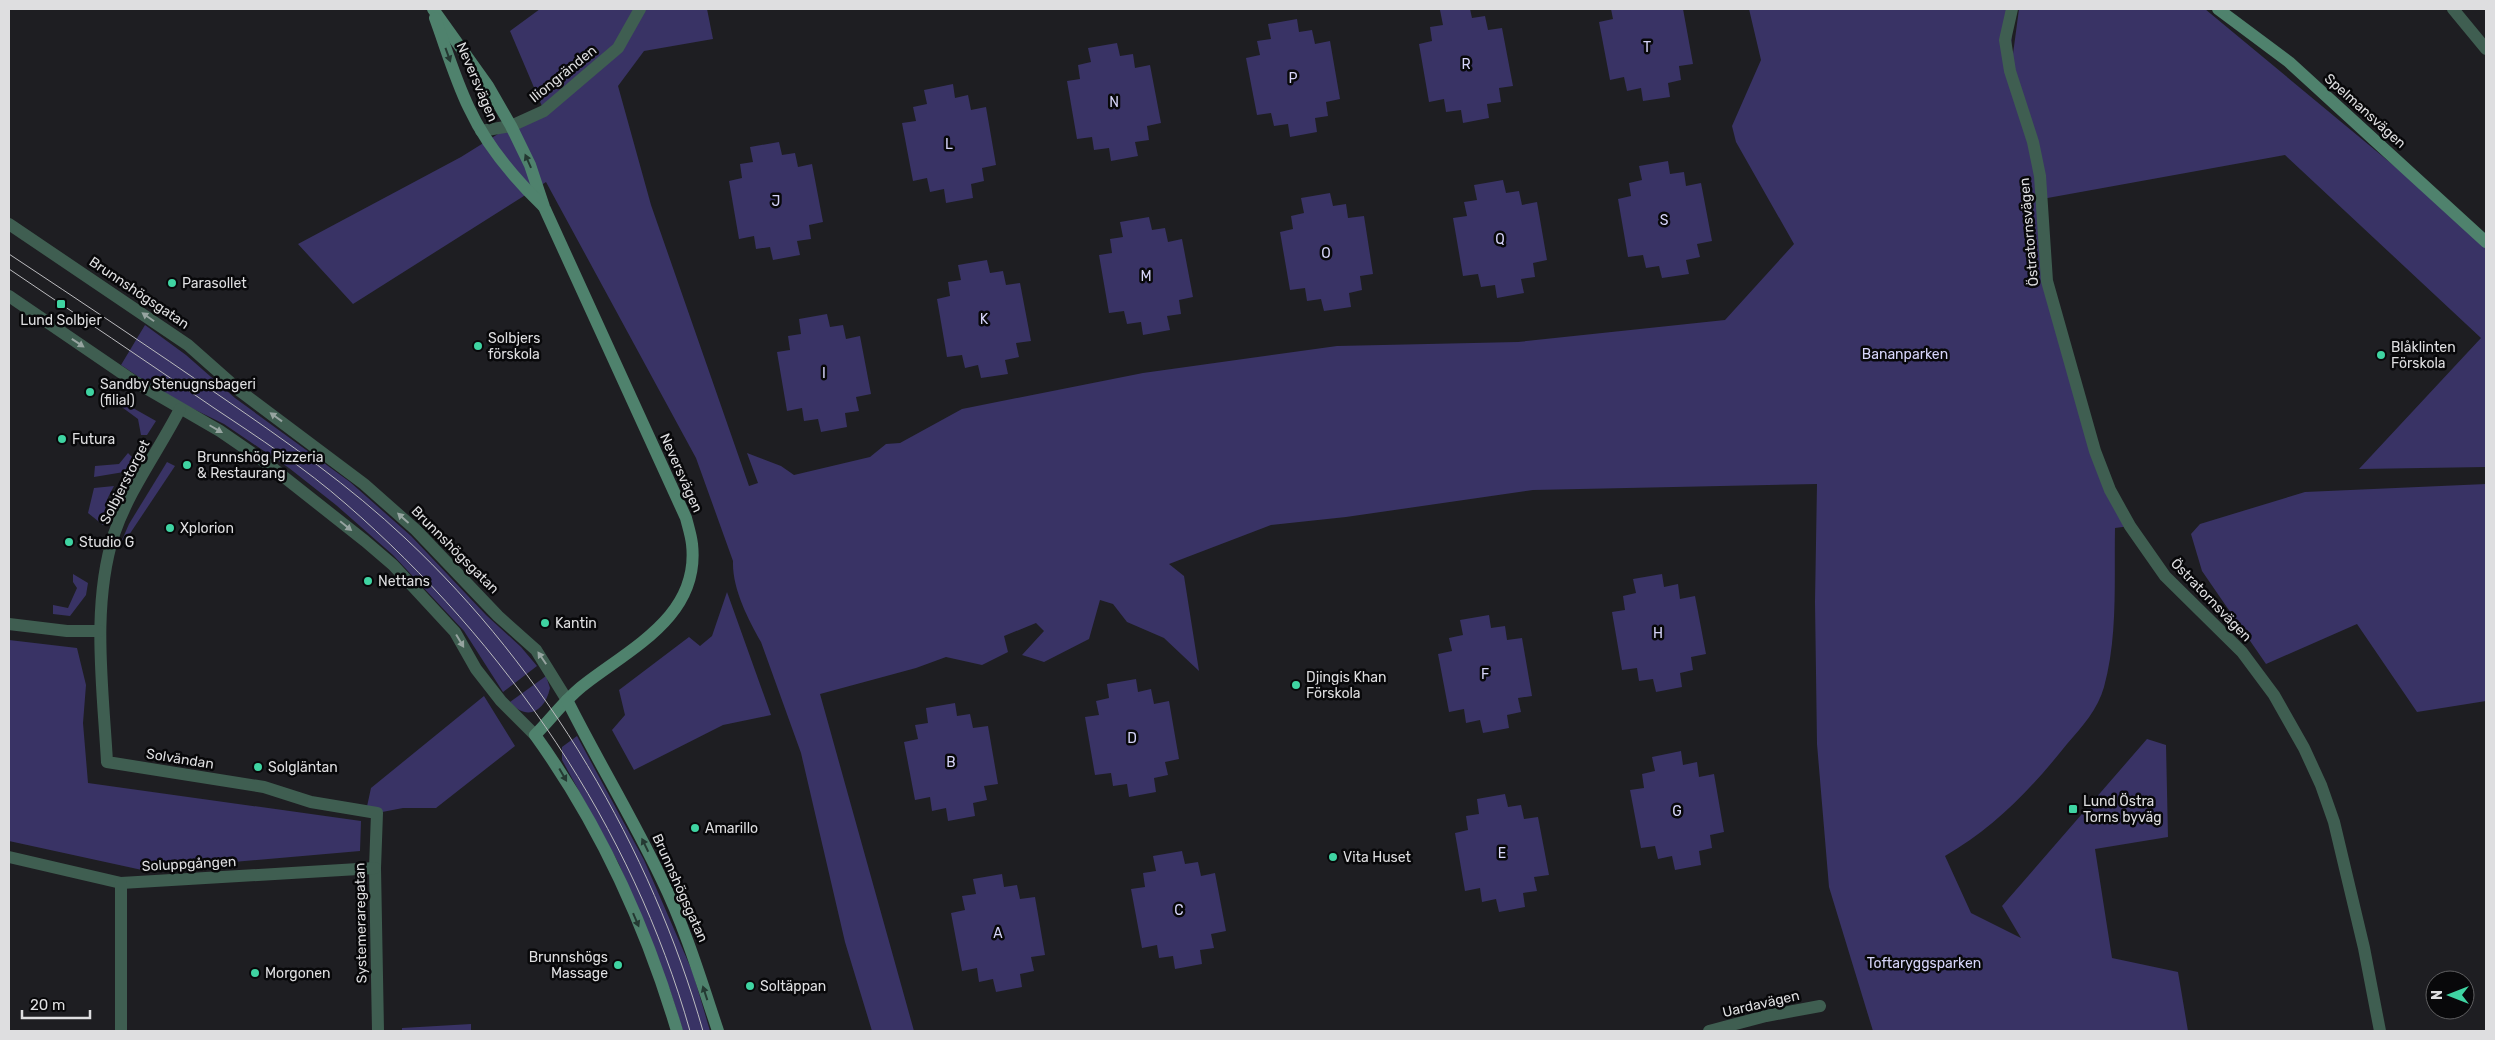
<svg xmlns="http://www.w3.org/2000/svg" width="2495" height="1040" font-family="Rubik,sans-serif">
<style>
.green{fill:#393365}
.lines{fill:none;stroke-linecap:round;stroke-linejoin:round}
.street{stroke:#3f5e51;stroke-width:12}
.secondary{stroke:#4f826d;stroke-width:12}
.tram{stroke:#bbbbbe;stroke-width:1}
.oneway{fill:#243932}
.oneway2{fill:#96a4a0}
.poi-dot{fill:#3fd4a2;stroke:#08080a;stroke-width:2}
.labels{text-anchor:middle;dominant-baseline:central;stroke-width:5;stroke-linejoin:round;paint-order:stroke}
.park-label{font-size:14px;fill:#d6d4f9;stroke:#08080a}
.street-label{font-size:14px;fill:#dedee0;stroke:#08080a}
.poi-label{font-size:14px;fill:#dedee0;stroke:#08080a;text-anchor:start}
</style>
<rect width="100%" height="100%" fill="#1e1e22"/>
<g class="green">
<path d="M540,9H707L713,39L644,51L618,86L651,205L749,486L758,483L747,453L781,466L794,475L870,457L886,444L900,443L962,409L1143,373L1337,346L1518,342L1725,320L1794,244L1736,142L1732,126L1761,60L1749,9H2012L2011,69L2019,9H2205L2486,242V467L2359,469L2481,338L2285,155L2042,199L2047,281L2095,451L2130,526L2115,528C2114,581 2118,636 2104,687C2098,709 2082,727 2067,744C2032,788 1994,828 1945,856L1971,913L2021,938L2002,906L2147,739L2166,745L2168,837L2095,849L2112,958L2178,972L2188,1031H1873L1829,887L1817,744L1815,602L1817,484L1533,490L1346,517L1271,525L1169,564L1184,576L1199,671L1164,638L1127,622L1113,604L1100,600L1089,639L1044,662L1022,655L1044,631L1036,623L1004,636L1008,652L982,665L946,657L916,668L820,694L914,1031H872L845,942L801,753L761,642C748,619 732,588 733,561L696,458L546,182L353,304L298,244L461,157L511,126L544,111L510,31Z"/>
<path d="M1449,9H1470L1472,18L1485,16L1488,30L1502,28L1513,86L1499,88L1501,102L1487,104L1489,118L1463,123L1461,110L1446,112L1444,99L1429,102L1419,44L1432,41L1430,27L1443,25L1440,10Z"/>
<path d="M1611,9H1683L1693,64L1679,66L1681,80L1668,83L1670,97L1643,101L1641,88L1627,91L1624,77L1610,80L1599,22L1613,19Z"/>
<path d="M1297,19L1299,32L1312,30L1315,44L1330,41L1340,99L1326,102L1328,116L1315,118L1317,132L1290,137L1288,124L1274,126L1271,113L1257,115L1246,58L1260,55L1257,41L1271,39L1268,24Z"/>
<path d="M1117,43L1120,56L1133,54L1135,68L1150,65L1161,123L1147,126L1149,140L1135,142L1138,156L1111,161L1109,148L1094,150L1092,137L1077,139L1067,81L1080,79L1078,65L1091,62L1088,48Z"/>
<path d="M953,84L955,98L968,95L971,110L986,107L996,165L982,168L984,181L971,184L973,198L946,203L944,189L930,192L927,178L913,181L902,123L916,121L913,107L927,104L924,90Z"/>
<path d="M779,142L782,155L795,153L798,167L812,164L823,222L809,225L811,239L797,241L800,255L773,260L770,247L756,249L754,236L739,239L729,181L742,178L740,164L753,162L750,147Z"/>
<path d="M1668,161L1670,174L1684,172L1686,186L1701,183L1712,241L1697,244L1700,257L1686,260L1689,274L1662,278L1659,266L1646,268L1643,255L1628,257L1618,199L1631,196L1629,183L1642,180L1639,166Z"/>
<path d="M1503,180L1506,193L1519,191L1522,205L1537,202L1547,260L1533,263L1535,277L1521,279L1524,293L1497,298L1495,285L1481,287L1478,274L1463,276L1453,218L1467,216L1464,202L1477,200L1474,185Z"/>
<path d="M1330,193L1333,206L1346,204L1348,218L1364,216L1373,274L1360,276L1362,290L1349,293L1351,307L1324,311L1321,299L1307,301L1305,288L1290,290L1280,232L1293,229L1291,216L1304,213L1301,198Z"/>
<path d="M1149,217L1152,230L1165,228L1168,242L1182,239L1193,297L1179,300L1181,314L1167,316L1170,330L1143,335L1141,322L1127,324L1124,311L1109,313L1099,255L1112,253L1110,239L1123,237L1120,222Z"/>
<path d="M987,260L990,273L1003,271L1006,285L1020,283L1031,341L1016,343L1019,357L1005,360L1008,374L981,378L978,365L965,368L962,355L947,357L937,299L950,296L948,282L961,280L958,265Z"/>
<path d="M827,314L830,327L843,325L846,339L860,336L871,394L856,397L859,411L845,413L847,427L821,432L818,419L804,421L802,408L787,411L777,352L790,350L788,336L801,334L799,319Z"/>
<path d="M145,325L186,355L235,398L350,482L411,536L486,615L521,647L537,666L503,692L464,631L393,555L336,505L289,468L224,424L167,396L121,365Z"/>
<path d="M117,399L156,421L147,435H141L138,419L115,402Z"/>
<path d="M128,453L133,458L124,472L94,477L95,466L119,464Z"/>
<path d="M167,462L175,466L125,541L122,540L129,524Z"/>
<path d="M2486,484V701L2417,712L2357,624L2266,664L2202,571L2191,534L2200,524L2305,492Z"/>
<path d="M114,486C108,498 102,505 108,518L103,525L88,513L94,488Z"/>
<path d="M73,574L88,583L86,595L70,616L53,614V605L68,608L77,588L73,582Z"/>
<path d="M1662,574L1664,587L1678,584L1680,599L1695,596L1706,654L1691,657L1693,670L1680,673L1682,687L1656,692L1653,679L1639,681L1637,668L1622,670L1612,612L1625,610L1623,596L1636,593L1633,579Z"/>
<path d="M727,592L771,715L723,725L634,770L612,730L625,715L619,690L689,637L700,646L712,636Z"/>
<path d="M1489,615L1491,628L1505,626L1507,640L1522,638L1532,696L1518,698L1521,712L1507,715L1509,728L1483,733L1480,720L1466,723L1464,709L1449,712L1438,654L1452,651L1449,638L1463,635L1460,620Z"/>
<path d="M9,640L77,648L86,685L83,723L88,783L361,821L360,851L142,870L9,841Z"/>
<path d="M546,676L550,688C545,711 527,722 510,702Z"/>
<path d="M1136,679L1138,692L1151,689L1154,704L1169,701L1179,759L1165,762L1168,775L1154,778L1156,792L1129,797L1127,784L1113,786L1111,773L1095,775L1085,717L1099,715L1096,701L1109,698L1107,684Z"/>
<path d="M484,696L515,746L436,808H403L377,813L366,811L371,788Z"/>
<path d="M955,703L957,716L970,714L973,728L988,726L998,784L984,786L987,800L973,803L975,816L948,821L946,808L932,811L930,797L915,800L904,742L918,739L915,725L928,723L926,708Z"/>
<path d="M577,736L644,860L693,973L710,1031H683L670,990L619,864L562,760V747Z"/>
<path d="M1681,751L1683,765L1697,762L1699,777L1714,774L1724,832L1710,835L1712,848L1699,851L1701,865L1675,870L1672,856L1658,859L1655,846L1641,848L1630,790L1644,788L1642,774L1655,771L1652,757Z"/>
<path d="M1505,794L1508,807L1521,805L1524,819L1538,817L1549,875L1534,877L1537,891L1523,893L1525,907L1499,912L1496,899L1482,902L1480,888L1465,891L1455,833L1468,830L1466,816L1479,814L1477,799Z"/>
<path d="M1182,851L1185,864L1198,862L1201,876L1215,873L1226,931L1211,934L1214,948L1200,950L1202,964L1175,969L1173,956L1159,958L1157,945L1142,948L1131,889L1145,887L1143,873L1156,871L1153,856Z"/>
<path d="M1002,874L1004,887L1017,885L1020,899L1035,897L1045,955L1031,957L1034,971L1020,974L1022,987L996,992L993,979L979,982L977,968L962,971L951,913L965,910L962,896L976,894L973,879Z"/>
<path d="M471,1024V1031H402V1028Z"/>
</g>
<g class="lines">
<g class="street">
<path d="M2012,9L2005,40L2010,71L2033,142L2040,176L2047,281L2095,451L2110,490L2130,526L2165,576L2242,652L2274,695L2304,748L2321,785L2334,822L2364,948L2380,1031"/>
<path d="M2453,9L2486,49"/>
<path d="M481,131L511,126L544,111L618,48L640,9"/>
<path d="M9,224L188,345L240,391L364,484L416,530L498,616L536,650L567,700"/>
<path d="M9,296L132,380L220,431L265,462L365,541L393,565L455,632L476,669L501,701L535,735"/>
<path d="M180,409C159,450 129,490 114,534C91,606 103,688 107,762L264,787L311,802L377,813L375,868L378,1031"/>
<path d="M9,624L67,631H100"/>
<path d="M9,857L121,883L375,868"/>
<path d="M121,1031V883"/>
<path d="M1709,1031L1766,1016L1820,1006"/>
</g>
<g class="secondary">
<path d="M433,9L488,86L511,126L530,165L544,207L686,518C688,526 691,535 692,544C700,615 633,647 585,684C566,698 552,718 535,735C599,824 646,927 677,1031"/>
<path d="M2218,9L2289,62L2486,242"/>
<path d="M435,18C446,48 455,79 469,108C486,145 514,178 543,206"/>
<path d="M567,700C597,760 632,817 661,878C685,927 701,980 718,1031"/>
</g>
<g class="tram">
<path d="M9,254C80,301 152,349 223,398C287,442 350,486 406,539C546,670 651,848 703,1031"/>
<path d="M9,269C77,315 146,361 214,408C259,438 305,468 346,504C506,643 632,826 690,1031"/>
</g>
</g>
<defs><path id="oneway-solid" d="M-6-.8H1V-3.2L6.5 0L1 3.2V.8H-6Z" transform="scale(1.25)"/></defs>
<g class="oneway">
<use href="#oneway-solid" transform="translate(448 55) rotate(70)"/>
<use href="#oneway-solid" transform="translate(528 161) rotate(-114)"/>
<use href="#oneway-solid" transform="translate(563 775) rotate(60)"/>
<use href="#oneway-solid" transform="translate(645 845) rotate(-116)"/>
<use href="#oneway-solid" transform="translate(636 920) rotate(67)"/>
<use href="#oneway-solid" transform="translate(705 993) rotate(-108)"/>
</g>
<g class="oneway2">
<use href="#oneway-solid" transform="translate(148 317) rotate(-145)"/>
<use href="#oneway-solid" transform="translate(78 343) rotate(34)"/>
<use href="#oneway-solid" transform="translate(276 417) rotate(-144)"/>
<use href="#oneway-solid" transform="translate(216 429) rotate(30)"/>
<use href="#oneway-solid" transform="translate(403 518) rotate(-138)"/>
<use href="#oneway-solid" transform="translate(346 526) rotate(39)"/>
<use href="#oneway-solid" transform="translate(460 641) rotate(59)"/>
<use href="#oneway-solid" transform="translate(542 658) rotate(-124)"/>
</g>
<g class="poi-dot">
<circle cx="172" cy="283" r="5"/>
<rect x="56" y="299" width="10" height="10" rx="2.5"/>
<circle cx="478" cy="346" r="5"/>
<circle cx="2381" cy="355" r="5"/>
<circle cx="90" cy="392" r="5"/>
<circle cx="62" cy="439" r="5"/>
<circle cx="187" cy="465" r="5"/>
<circle cx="170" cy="528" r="5"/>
<circle cx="69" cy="542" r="5"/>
<circle cx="368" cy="581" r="5"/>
<circle cx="545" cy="623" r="5"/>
<circle cx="1296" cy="685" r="5"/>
<circle cx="258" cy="767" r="5"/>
<rect x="2068" y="804" width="10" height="10" rx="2.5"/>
<circle cx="695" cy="828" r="5"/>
<circle cx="1333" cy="857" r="5"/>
<circle cx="618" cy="965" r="5"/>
<circle cx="255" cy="973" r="5"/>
<circle cx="750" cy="986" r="5"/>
</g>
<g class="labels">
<g class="park-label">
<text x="1647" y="47">T</text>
<text x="1466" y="64">R</text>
<text x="1293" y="78">P</text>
<text x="1114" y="102">N</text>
<text x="949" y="144">L</text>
<text x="776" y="201">J</text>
<text x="1664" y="220">S</text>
<text x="1500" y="239">Q</text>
<text x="1326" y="253">O</text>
<text x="1146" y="276">M</text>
<text x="984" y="319">K</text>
<text x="1905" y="354">Bananparken</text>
<text x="824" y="373">I</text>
<text x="1658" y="633">H</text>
<text x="1485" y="674">F</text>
<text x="1132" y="738">D</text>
<text x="951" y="762">B</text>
<text x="1677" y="811">G</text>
<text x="1502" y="853">E</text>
<text x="1179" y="910">C</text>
<text x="998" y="933">A</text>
<text x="1924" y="963">Toftaryggsparken</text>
</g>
<g class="street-label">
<text transform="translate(563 74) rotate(-39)">Iliongränden</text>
<text transform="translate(477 82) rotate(67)">Neversvägen</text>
<text transform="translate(2365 111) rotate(42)">Spelmansvägen</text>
<text transform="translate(2029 232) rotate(-95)">Östratornsvägen</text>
<text transform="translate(139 293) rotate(34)">Brunnshögsgatan</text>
<text transform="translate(681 473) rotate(66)">Neversvägen</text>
<text transform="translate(125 482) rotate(-63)">Solbjerstorget</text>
<text transform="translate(455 550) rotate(45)">Brunnshögsgatan</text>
<text transform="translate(2211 600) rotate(46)">Östratornsvägen</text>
<text transform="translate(180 759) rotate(9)">Solvändan</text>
<text transform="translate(189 864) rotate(-3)">Soluppgången</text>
<text transform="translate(680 888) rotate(66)">Brunnshögsgatan</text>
<text transform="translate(361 923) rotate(-91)">Systemeraregatan</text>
<text transform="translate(1761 1004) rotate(-13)">Uardavägen</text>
</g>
<g class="poi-label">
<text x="182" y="283">Parasollet</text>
<text x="61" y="320" text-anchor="middle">Lund Solbjer</text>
<text x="488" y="338">Solbjers<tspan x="488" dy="16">förskola</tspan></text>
<text x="2391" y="347">Blåklinten<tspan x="2391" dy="16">Förskola</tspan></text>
<text x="100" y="384">Sandby Stenugnsbageri<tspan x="100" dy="16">(filial)</tspan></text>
<text x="72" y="439">Futura</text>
<text x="197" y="457">Brunnshög Pizzeria<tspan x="197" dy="16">&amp; Restaurang</tspan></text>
<text x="180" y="528">Xplorion</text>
<text x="79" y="542">Studio G</text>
<text x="378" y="581">Nettans</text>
<text x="555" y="623">Kantin</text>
<text x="1306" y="677">Djingis Khan<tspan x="1306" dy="16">Förskola</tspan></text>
<text x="268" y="767">Solgläntan</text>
<text x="2083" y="801">Lund Östra<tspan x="2083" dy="16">Torns byväg</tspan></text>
<text x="705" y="828">Amarillo</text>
<text x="1343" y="857">Vita Huset</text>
<text x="608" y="957" text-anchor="end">Brunnshögs<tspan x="608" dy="16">Massage</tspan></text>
<text x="265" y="973">Morgonen</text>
<text x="760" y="986">Soltäppan</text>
</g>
</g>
<rect width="2495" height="1040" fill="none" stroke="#dedee0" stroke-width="20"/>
<g transform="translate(2450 995) rotate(270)"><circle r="24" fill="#08080a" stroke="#5e5e60"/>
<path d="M0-4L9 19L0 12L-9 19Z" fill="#3fd4a2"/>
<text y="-8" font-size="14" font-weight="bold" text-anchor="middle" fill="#dedee0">N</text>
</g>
<path d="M22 1010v8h68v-8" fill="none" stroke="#dedee0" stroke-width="2.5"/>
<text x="30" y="1010" font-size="15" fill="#dedee0" stroke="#08080a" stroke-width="4" paint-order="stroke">20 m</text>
</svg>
